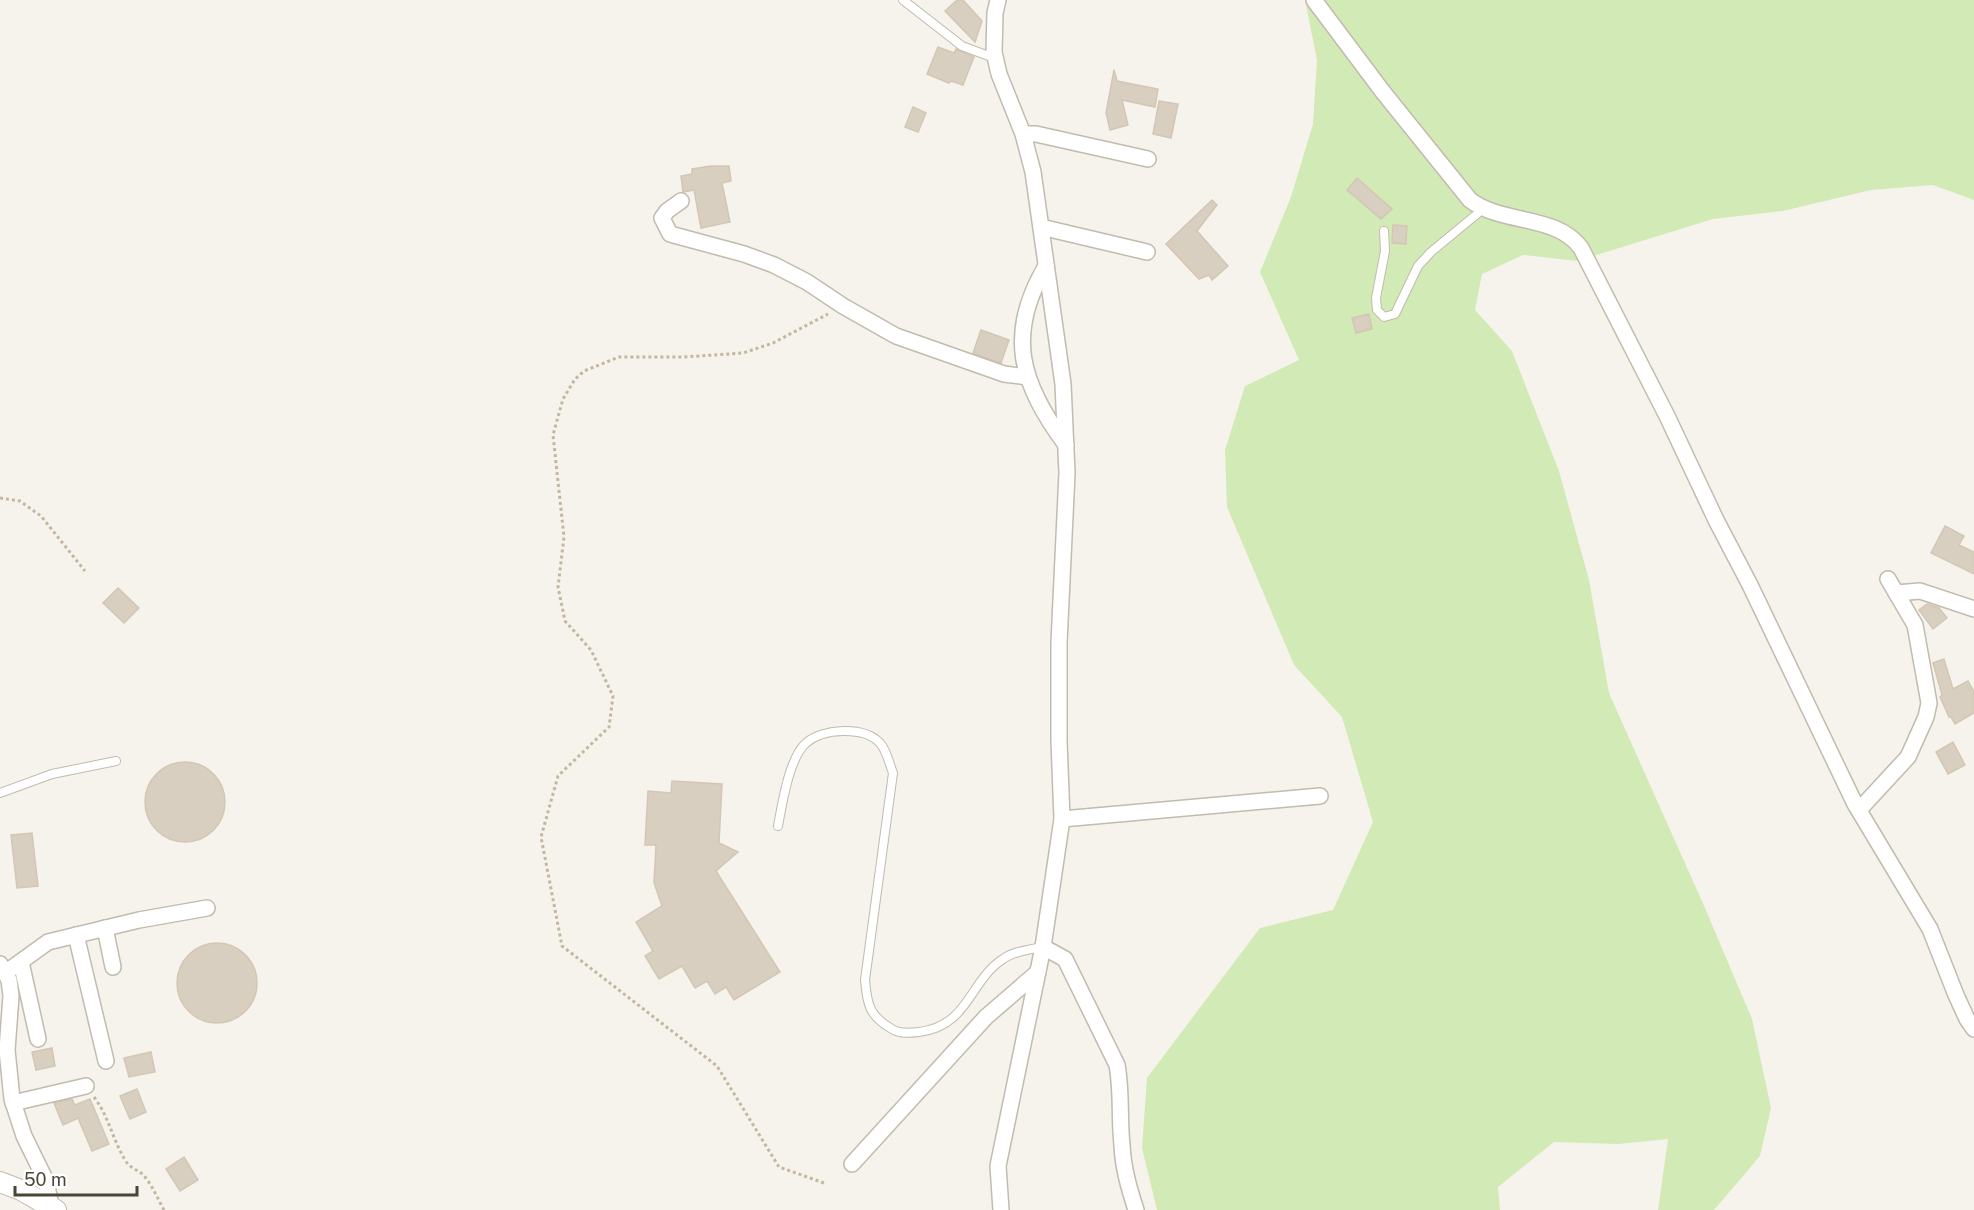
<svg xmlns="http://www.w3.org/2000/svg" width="1974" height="1210" font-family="'Public Sans',sans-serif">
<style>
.green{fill:#d2eab5}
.building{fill:#d8cfc1;stroke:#d3c7b4;stroke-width:1.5}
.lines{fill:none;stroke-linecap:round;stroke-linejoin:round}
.service-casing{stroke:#c2bbae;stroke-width:10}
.minor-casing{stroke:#c2bbae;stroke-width:18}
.tertiary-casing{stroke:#c2bbae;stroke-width:22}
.path{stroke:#c4b79f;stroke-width:3;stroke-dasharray:3 3;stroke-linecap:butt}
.service{stroke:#fff;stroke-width:8}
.minor{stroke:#fff;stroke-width:15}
.tertiary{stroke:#fff;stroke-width:20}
</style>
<rect width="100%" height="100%" fill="#f6f3ec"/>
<path class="green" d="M1305,0H1974V200L1933,185L1871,190L1783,211L1713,219L1577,261L1523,255L1482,274L1475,310L1512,351L1559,471L1589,580L1609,693L1705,908L1752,1019L1771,1108L1760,1156L1714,1210H1658L1668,1139L1618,1144L1554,1142L1498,1187L1500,1210H1157L1142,1148L1147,1078L1260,928L1333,910L1373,822L1342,717L1294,665L1227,507L1225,450L1245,386L1299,360L1260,272L1291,197L1313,124L1317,60Z"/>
<g class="building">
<path d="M957,0H963L982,21L975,42L945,11Z"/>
<path d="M938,47L954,53L956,49L974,57L963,85L951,81L949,83L927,74Z"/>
<path d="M1114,70L1117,81L1158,89L1155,107L1122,100L1128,125L1110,130L1106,113Z"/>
<path d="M1159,101L1178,104L1171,138L1153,134Z"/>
<path d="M913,107L926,113L918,132L905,127Z"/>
<path d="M711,166H729L731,181L722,183L730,222L701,228L694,190L683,192L681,176L692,174V169Z"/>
<path d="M1357,178L1392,209L1381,219L1347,190Z"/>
<path d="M1212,200L1217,205L1197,231L1228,266L1212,280L1209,275L1199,279L1166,244Z"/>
<path d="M1393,225L1407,226L1406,244L1392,243Z"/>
<path d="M1369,314L1372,329L1356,333L1352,318Z"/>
<path d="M981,330L1009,340L1001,363L973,353Z"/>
<path d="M1945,526L1964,536L1959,545L1974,552V574L1931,553Z"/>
<path d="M118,588L139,608L124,623L103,603Z"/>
<path d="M1927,604L1939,608L1947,618L1933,629L1919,610Z"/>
<path d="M1944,659L1953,689L1968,681L1974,692V713L1955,724L1951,717H1949L1940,697L1942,695L1933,663Z"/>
<path d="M1953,742L1965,765L1948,774L1936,752Z"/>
<circle cx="185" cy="802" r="40"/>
<path d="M672,781L722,784L719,843L738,852L716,871L780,972L734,1000L726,987L715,994L707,981L695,988L682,966L659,979L645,956L653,951L636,922L662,906L654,883L656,845H645L648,791L671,793Z"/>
<path d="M32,833L38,886L17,888L11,835Z"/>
<circle cx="217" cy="983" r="40"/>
<path d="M52,1048L55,1066L36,1070L32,1052Z"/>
<path d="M151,1052L155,1072L129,1077L124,1058Z"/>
<path d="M137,1089L146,1112L130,1119L120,1096Z"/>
<path d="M72,1099L75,1105L90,1099L109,1144L92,1151L78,1118L63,1125L54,1103Z"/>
<path d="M184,1157L198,1180L180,1191L166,1169Z"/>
</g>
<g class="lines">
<g class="service-casing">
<g id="service">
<path d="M903,0L962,46L994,58"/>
<path d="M1384,231L1385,251L1376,298L1377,310L1384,317L1395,314L1418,266L1431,252L1483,209"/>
<path d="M0,793L52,774L116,761"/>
<path d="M778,826C782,805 789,758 806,743C823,728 864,726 880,743C887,751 889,763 893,773L865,980C867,1004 869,1016 892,1029C899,1034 910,1033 919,1032C969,1026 969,981 1003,959C1014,951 1029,950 1042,947"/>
</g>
</g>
<g class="minor-casing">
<g id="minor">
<path d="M998,0L995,13L994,52L999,74L1023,134L1033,172L1063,384L1067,473L1059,643V741L1062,819L1043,947L998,1166L1001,1210"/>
<path d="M1314,0L1383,92L1470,200C1503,225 1556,214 1581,248L1667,416L1716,520L1750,585L1855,804L1930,929L1956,995L1967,1019L1974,1029"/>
<path d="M1023,134H1036L1148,159"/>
<path d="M681,201L667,211L662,218L670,234L744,254L774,265L807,282L843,306L896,336L1004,374L1028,377"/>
<path d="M1041,227L1147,252"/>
<path d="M1046,266C1005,335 1021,384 1066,445"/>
<path d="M1896,593L1920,591L1974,609"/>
<path d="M1859,810L1908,757L1926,717L1929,703L1915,625L1888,579"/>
<path d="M1062,819L1320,796"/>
<path d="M105,928L113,967"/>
<path d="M76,935L106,1061"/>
<path d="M1043,947L1065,959L1117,1065C1122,1092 1119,1118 1122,1145C1123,1168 1129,1188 1136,1210"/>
<path d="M21,962L38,1039"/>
<path d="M0,964L9,980L11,996L7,1050L12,1099L24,1136L46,1181L51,1206"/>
<path d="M5,973L48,942L139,920L207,908"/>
<path d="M13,1103L86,1086"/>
<path d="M852,1164L986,1017L1038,972"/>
</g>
</g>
<g class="tertiary-casing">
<path id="tertiary" d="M0,1182L21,1190L56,1210"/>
</g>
<g class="path">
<path d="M0,498L20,501L41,516L85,571"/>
<path d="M94,1097C109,1117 112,1138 125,1160C130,1169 140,1170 145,1177C153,1187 158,1199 164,1210"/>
<path d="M824,1183L779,1167L717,1066L562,946L541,837L558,776L609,727L613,696L591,650L565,621L558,587L564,537L553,435L563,399L575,379L584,371L619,357H684L743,353L773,343L828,314"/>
</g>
<use href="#service" class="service"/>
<use href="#minor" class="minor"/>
<use href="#tertiary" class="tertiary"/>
</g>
<path d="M15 1186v9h122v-9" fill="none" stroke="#4b4439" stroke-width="3"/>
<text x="24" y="1186" font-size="18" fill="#4b4439" stroke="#ffffff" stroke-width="4.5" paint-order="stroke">50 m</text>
</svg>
